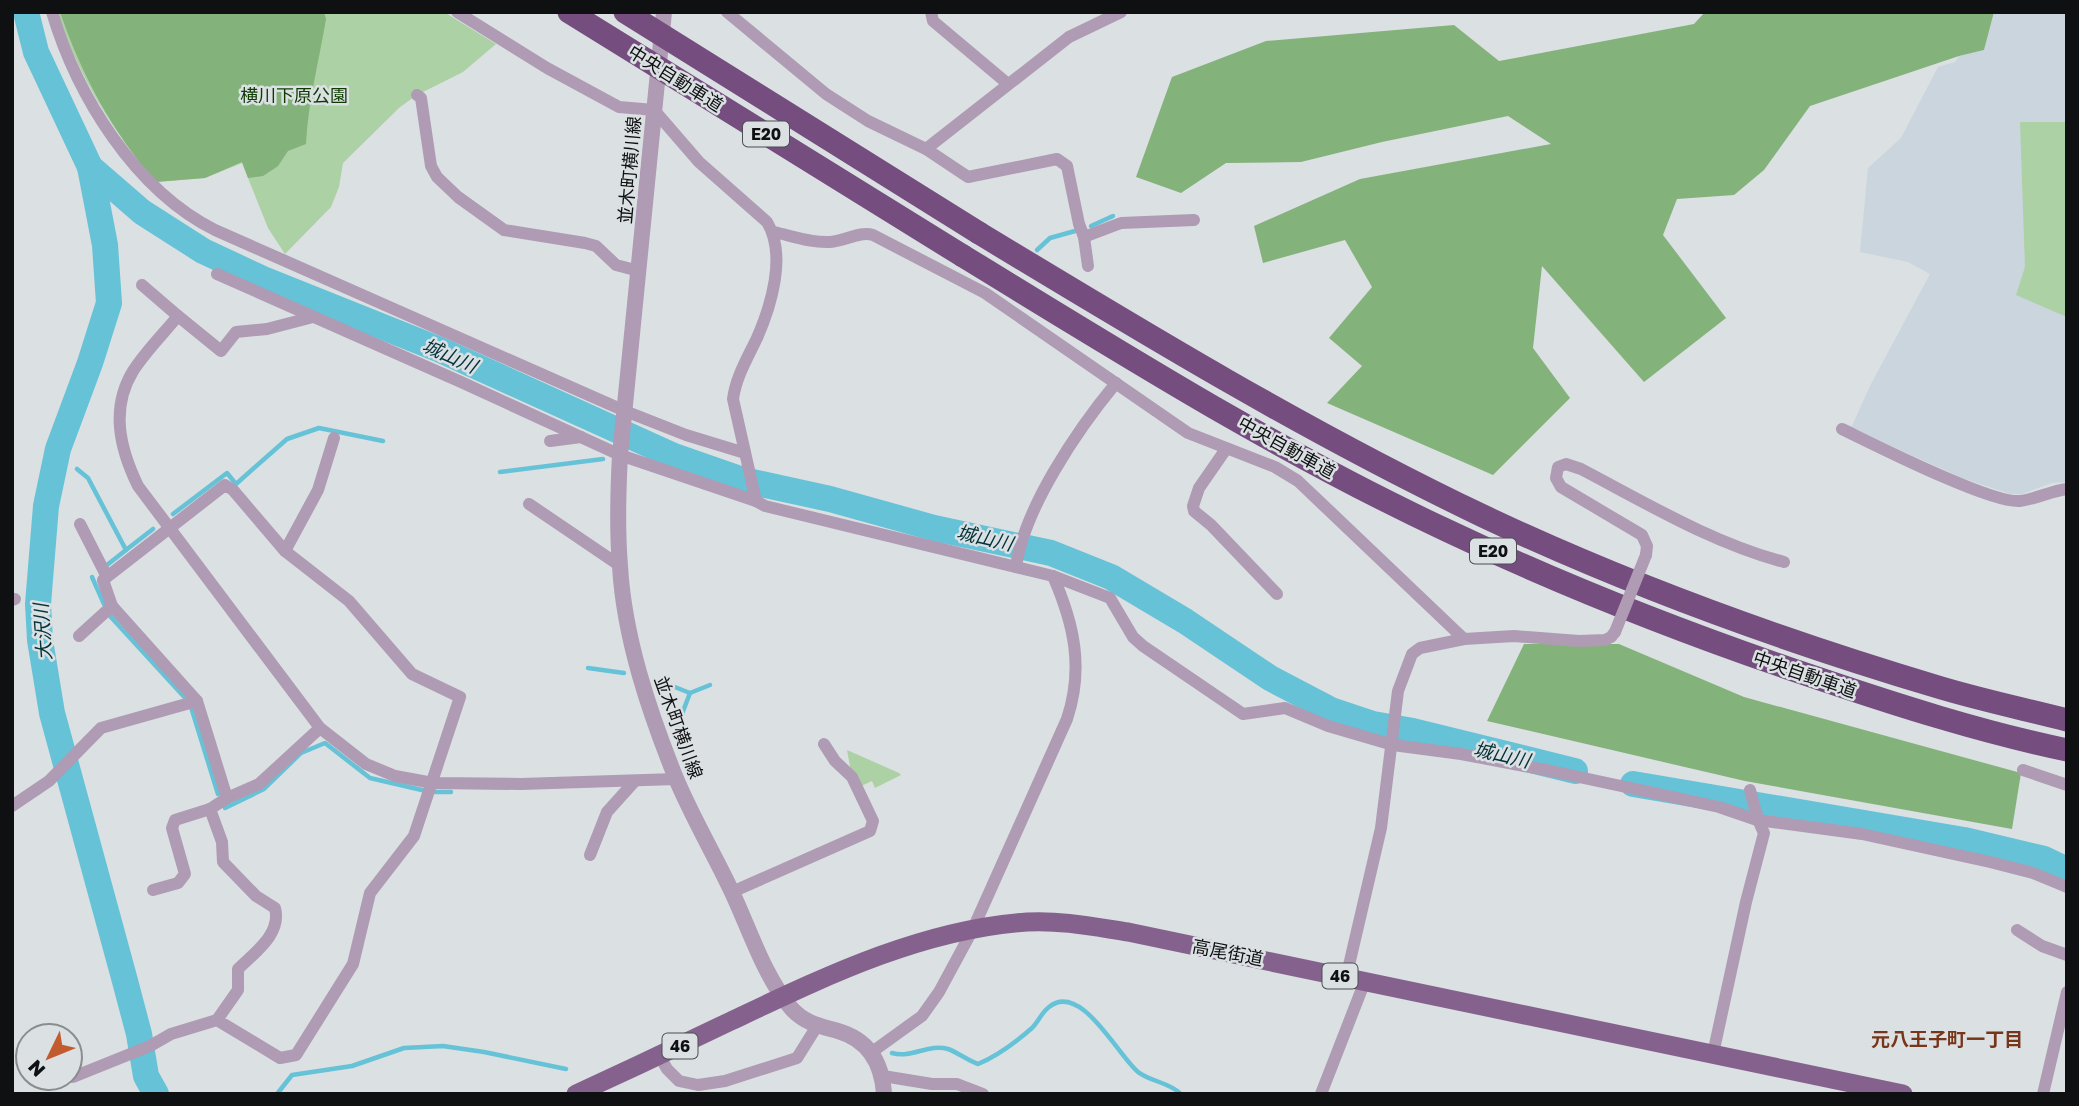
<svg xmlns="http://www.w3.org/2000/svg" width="2079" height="1106" font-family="'Golos Text','Noto Sans JP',sans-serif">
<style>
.built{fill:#cad5dd}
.green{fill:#acd1a4}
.forest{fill:#84b27b}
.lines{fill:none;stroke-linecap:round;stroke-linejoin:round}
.stream{stroke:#66c2d7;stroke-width:4.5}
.river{stroke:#66c2d7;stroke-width:26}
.minor{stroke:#af9bb3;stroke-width:12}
.tertiary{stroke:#af9bb3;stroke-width:16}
.primary{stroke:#85628d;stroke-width:19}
.motorway{stroke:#754d7f;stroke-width:23}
.minor-bridge{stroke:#af9bb3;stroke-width:12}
.motorway-bridge{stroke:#754d7f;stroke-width:23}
.labels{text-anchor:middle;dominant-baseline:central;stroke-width:5;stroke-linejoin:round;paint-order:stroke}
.shield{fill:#dbe0e3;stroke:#4c4e50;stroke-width:2}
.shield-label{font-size:16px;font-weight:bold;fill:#0f1011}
.street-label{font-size:18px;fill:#0f1011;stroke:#dbe0e3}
.park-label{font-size:18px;fill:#0d3b02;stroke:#dbe0e3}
.water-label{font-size:19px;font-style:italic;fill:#04323b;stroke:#dbe0e3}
.neighbourhood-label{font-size:19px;font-weight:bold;fill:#77361a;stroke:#dbe0e3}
</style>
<rect width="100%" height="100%" fill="#dbe0e3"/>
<path class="built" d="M1994,12H2067V482L2052,483L2022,494H2010L1962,478L1851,428L1870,386L1930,274L1908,262L1860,252L1868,168L1901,138L1938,67L1955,62L1959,56L1984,50Z"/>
<g class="green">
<path d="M57,12H444L496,44L463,72L417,95L400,107L343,163L339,187L331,207L285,254L268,228L242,163L205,178L156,182C112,131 79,76 57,12Z"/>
<path d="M2020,122H2067V317L2016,295L2025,267Z"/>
<path d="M847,750L899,773L901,775L875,788L872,781L857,788L852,777Z"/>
</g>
<g class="forest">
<path d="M60,12H324L326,19C319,61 308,102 306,144L288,151L278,166L263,176L248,178L242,162L205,178L156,182C113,133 81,74 60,12Z"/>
<path d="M1705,12H1994L1984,50L1959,56L1810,106L1764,170L1734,195L1677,199L1663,235L1726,318L1644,382L1542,266L1533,348L1570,398L1493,475L1327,403L1362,366L1329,338L1372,287L1345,240L1263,263L1254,226L1360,179L1551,144L1508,116L1382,142L1301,162L1226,163L1181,193L1136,177L1172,77L1266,41L1454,25L1499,61L1694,24Z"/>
<path d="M1524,644H1619L1744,697L2021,773L2012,829L1745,781L1487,721Z"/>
</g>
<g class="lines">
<g class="stream">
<path d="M1091,226L1113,216"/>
<path d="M1037,250L1050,238L1075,231"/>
<path d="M57,455L66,461"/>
<path d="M77,469L88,478L126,550L153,529"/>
<path d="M500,472L603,459"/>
<path d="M173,514L227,473L236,484L287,439L319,428L383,441"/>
<path d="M107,565L126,550"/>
<path d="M92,577L104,604"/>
<path d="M110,616L187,700"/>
<path d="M588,668L624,673"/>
<path d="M662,682L690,693L677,727"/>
<path d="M690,693L710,685"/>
<path d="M191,707L218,794"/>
<path d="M435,792H451"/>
<path d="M225,808L264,789L301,753L325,743L370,778L426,791"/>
<path d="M892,1053C911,1059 929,1043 948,1049C955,1051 969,1061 978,1064C997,1056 1016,1042 1032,1028C1038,1022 1042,1012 1049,1007C1081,981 1118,1056 1138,1072C1151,1082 1169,1082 1181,1094"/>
<path d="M277,1094L292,1075L352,1066L404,1048L443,1046L484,1052L566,1069"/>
</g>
<g class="river">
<path d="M26,12L36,52L90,167L142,212L203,251L263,279L438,349L674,456L743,480L830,499L934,528L1051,553L1111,577L1185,621L1270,678L1331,710L1373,724L1413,731L1575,771"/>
<path d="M90,167L105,245L109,303L90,363L58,449L46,506L38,604L40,640L52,713L125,981L139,1034L146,1076L156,1094"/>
<path d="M1633,784L1964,840L2044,859L2067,870"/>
</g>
<g class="minor">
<path d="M52,12C77,96 135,190 215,230L625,411L686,435L745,453"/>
<path d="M457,12L547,68L619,107L654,110L699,162L767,222C787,255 771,306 757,338C747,359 736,377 733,399L756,501L765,506L1053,576L1110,598L1133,637L1143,646L1243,714L1285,708L1328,726L1393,745L1461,754L1551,771L1719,807L1757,820L1862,834L1990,862L2033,873L2067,887"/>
<path d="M727,12L826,94L868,121L926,149L968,177L1057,159L1067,166L1079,224L1084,237L1121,223L1194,220"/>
<path d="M931,12L933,21L1008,84"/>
<path d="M417,95L421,98L431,166L437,177L458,197L504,230L585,243L596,246L616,265L639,271"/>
<path d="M926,149L1069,37L1121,12"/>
<path d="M774,232C792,236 811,243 830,242C846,241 859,231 873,235L985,293L1188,433L1275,467L1298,481L1464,639"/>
<path d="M1084,237L1088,266"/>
<path d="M217,274L461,382L620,455L756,501"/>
<path d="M142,285L178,316"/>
<path d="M313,317L267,329L236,332L221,351L178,316C163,334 145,352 133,371C110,409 120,449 138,486L320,728L366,764L395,776L433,783L521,784L676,779"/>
<path d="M1842,429C1873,444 1991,504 2020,501C2036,499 2051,491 2067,489"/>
<path d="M550,441L581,437"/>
<path d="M1226,449L1199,488L1193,506L1194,511L1211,525L1277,594"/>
<path d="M529,504L619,565"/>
<path d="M80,524L106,575"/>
<path d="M285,551L318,490L334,438"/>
<path d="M1646,555L1647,546L1642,535L1561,487L1556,478L1558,467L1566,464L1581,469C1646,503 1712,543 1784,562"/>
<path d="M1016,567C1024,508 1078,429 1116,383"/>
<path d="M12,600L15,599"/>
<path d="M79,636L112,606"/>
<path d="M2023,770L2067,785"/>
<path d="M12,806L49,781L101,728L197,701"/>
<path d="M210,809L222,842L223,862L256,896L275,908C282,934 254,953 238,969V990L217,1020L280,1058L296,1055L353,964L370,893L414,836L460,697L412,674L349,601L285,551L233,490L225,485L103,580L112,606L197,701L227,798L259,784L320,728"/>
<path d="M590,855L607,812L634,782"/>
<path d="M153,890L178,883L185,874L172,828L175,820L210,809L227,798"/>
<path d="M732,892L870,831L873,821L852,777L835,761L824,744"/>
<path d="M2017,930L2042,946L2067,955"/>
<path d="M1346,978L1381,828L1398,691L1412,654L1420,648L1464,639L1514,636L1579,641L1605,640L1611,637L1615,632"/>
<path d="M872,1052L922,1016L939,992L972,931L1067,719C1084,668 1074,624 1053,576"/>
<path d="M1713,1054L1746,902L1764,833C1757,820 1754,805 1750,790"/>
<path d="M659,1055L667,1069L679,1081L698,1085L725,1081L797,1058L817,1026"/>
<path d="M883,1076L932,1084H957L983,1094"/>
<path d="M73,1077L150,1046L171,1034L217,1020"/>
<path d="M1321,1094L1365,981"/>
<path d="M2043,1094L2067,992"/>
</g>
<path class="tertiary" d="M664,12L620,455C618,492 617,530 620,566C624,637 649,711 675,776C691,815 713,852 731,890C750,930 763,974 791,1008C804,1023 820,1026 838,1031C869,1040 882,1063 884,1094"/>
<path class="primary" d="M576,1094C628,1070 679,1046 731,1021C824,977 922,929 1027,922C1061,920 1095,927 1128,932L1903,1094"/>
<g class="motorway">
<path d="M979,233C1144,333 1309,433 1483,516C1629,585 1784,641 1938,687C1981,700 2024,709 2067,720"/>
<path d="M963,256C1120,352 1279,452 1446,530C1566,587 1689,635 1814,677C1897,705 1981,732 2067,750"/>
</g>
<path class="minor-bridge" d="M1615,632L1646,555"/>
<g class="motorway-bridge">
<path d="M569,12L963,256"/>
<path d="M625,12L979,233"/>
</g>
</g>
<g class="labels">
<g class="shield">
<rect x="743" y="121.5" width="46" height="25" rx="5"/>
<rect x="1470" y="538.5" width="46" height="25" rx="5"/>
<rect x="1322.5" y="963.5" width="35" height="25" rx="5"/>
<rect x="662.5" y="1033.5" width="35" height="25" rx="5"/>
</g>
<g class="shield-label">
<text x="766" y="134">E20</text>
<text x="1493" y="551">E20</text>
<text x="1340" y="976">46</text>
<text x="680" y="1046">46</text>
</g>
<g class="street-label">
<text transform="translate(676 78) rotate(32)">中央自動車道</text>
<text transform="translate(629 170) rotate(-85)">並木町横川線</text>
<text transform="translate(1287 447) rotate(29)">中央自動車道</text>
<text transform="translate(1805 674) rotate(19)">中央自動車道</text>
<text transform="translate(679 727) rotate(70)">並木町横川線</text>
<text transform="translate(1228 952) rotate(11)">高尾街道</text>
</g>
<g class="park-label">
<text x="294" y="95">横川下原公園</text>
</g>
<g class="water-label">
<text transform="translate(450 355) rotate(24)">城山川</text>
<text transform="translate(985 537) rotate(13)">城山川</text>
<text transform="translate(42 632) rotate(-94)">大沢川</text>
<text transform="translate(1502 754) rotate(13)">城山川</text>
</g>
<g class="neighbourhood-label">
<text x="1947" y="1038">元八王子町一丁目</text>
</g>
</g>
<rect width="2079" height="1106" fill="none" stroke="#0f1011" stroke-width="28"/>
<g transform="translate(49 1057) rotate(227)"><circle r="33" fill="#dbe0e3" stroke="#898d8f" stroke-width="2"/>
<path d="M0-5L12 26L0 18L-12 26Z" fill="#c25c2f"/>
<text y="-10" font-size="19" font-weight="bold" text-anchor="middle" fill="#0f1011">N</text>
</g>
</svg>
